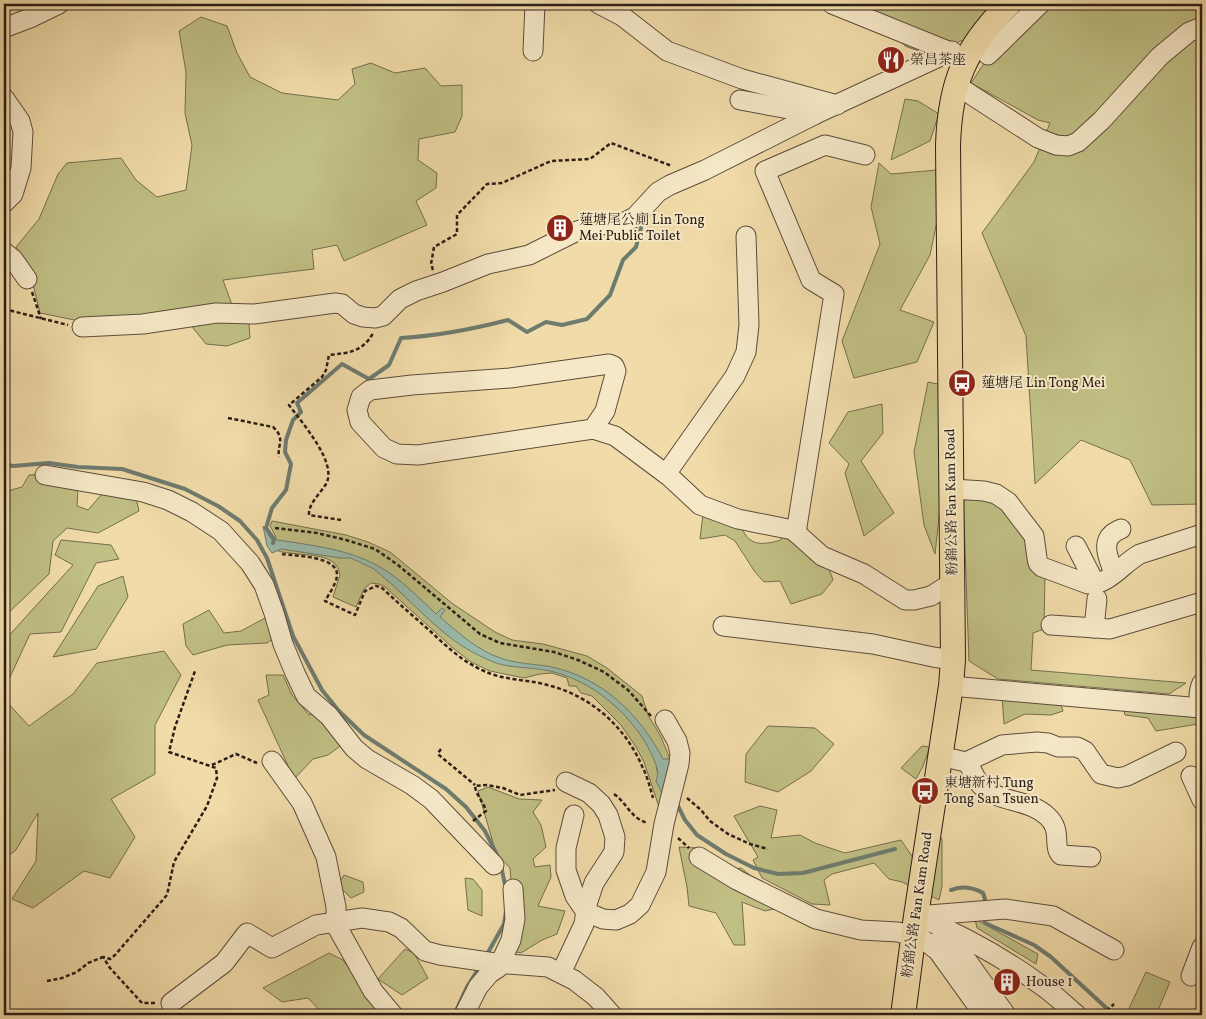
<svg xmlns="http://www.w3.org/2000/svg" width="1206" height="1019" font-family="Vollkorn,'Noto Serif TC',serif">
<style>
.green{fill:#c0bf84;stroke:#756e4e}
.water{fill:#9bbbac;stroke:#6e7c70}
.lines{fill:none;stroke-linecap:round;stroke-linejoin:round}
.stream{stroke:#6e7c70;stroke-width:4}
.minor-casing{stroke:#5c4d3c;stroke-width:21}
.major-casing{stroke:#2a1d17;stroke-width:26}
.path{stroke:#2a1d17;stroke-width:2.5;stroke-dasharray:4 2.5;stroke-linecap:butt}
.minor{stroke:#f6e8c7;stroke-width:19}
.major{stroke:#f1dca9;stroke-width:24}
.labels{text-anchor:middle;dominant-baseline:central;stroke-width:4;stroke-linejoin:round;paint-order:stroke}
.poi-label{font-size:14px;fill:#2a1d17;stroke:#f6e8c7;text-anchor:start}
.street-label{font-size:14px;fill:#2a1d17;stroke:#f6e8c7}
</style>
<rect width="100%" height="100%" fill="#f1dca9"/>
<filter id="stains"><feTurbulence type="fractalNoise" baseFrequency=".004" numOctaves="4"/><feColorMatrix values="0 0 0 0 .2 0 0 0 0 .09 0 0 0 0 .02 0 0 0 .5 -.17"/></filter>
<radialGradient id="worn" r=".72"><stop offset=".6" stop-color="#630" stop-opacity="0"/><stop offset="1" stop-color="#630" stop-opacity=".3"/></radialGradient>
<g class="green">
<path d="M849,4H1202V504L1152,505L1130,460L1081,440L1035,484L1026,336L982,233L1034,162L1050,123L1038,120L971,83L985,62L969,41H959L957,44L950,41L935,42L924,53L905,46L892,28Z"/>
<path d="M201,17L227,26L237,53L250,77L282,93L338,100L355,84L352,69L371,63L395,73L425,68L441,86L462,85V116L455,132L419,139L418,160L437,173L436,188L416,201L427,225L344,261L337,245L312,250L314,269L223,280L235,313L249,324L250,338L227,346L206,344L185,318L99,325L40,313L31,276L16,247L39,219L58,174L67,163L121,158L136,180L157,197L186,190L192,145L185,113L186,72L179,31Z"/>
<path d="M905,99L918,101L939,114L930,141L891,160Z"/>
<path d="M879,163L891,174L937,170L941,202L930,255L900,310L934,322L917,362L854,378L842,341L880,244L871,207Z"/>
<path d="M928,382L943,385V481L935,554L924,525L914,452Z"/>
<path d="M882,404L883,433L861,461L894,513L864,536L845,473L849,464L829,443L848,412Z"/>
<path d="M79,472L77,506L88,510L115,479L136,497L139,511L98,533L67,528L53,541L49,574L4,617V502L11,490L22,487L29,475Z"/>
<path d="M963,493L999,503L1015,520L1045,574L1044,629L1033,633L1031,670L1186,683L1169,694L998,679L969,661Z"/>
<path d="M703,514L740,524C748,546 760,546 781,540L783,533L829,569L833,580L822,594L791,604L780,581L764,582L755,572L735,541L725,535L700,539Z"/>
<path d="M272,521L346,535L368,542L390,552L453,604L495,632L512,640L543,644L587,656L607,668L642,696L648,715L661,737L670,759L663,760L656,767L666,800L661,813L644,762L636,747L621,725L592,696L581,693L576,686H569L567,678L552,673L540,674L524,678L490,671L471,662L453,648L385,587L379,584L371,583L364,589L356,607L333,597L340,575C339,570 337,565 333,562C319,552 291,556 275,550L276,537L270,526Z"/>
<path d="M61,540L111,545L119,559L96,563L61,632L30,634L4,690V641L73,565L55,555Z"/>
<path d="M123,576L128,597L96,649L53,657L98,586Z"/>
<path d="M209,610L224,633L241,631L265,618L274,638L267,643L227,645L193,655L186,646L183,624Z"/>
<path d="M164,651L181,675L155,725V774L111,799L135,837L110,878L84,871L33,908L12,899L36,861L38,813L16,850L4,859V699L29,726L73,694L97,663Z"/>
<path d="M266,675H283L292,695L309,715L328,708L351,738L328,755L313,759L294,779L258,700L269,695Z"/>
<path d="M1002,696L1060,701L1063,711L1051,715L1025,714L1004,724Z"/>
<path d="M1123,705L1199,711L1198,724L1156,731L1148,718L1125,715Z"/>
<path d="M768,726L815,728L834,744L811,771L778,792L745,782L746,754Z"/>
<path d="M922,746L930,747L923,766L916,779L901,768Z"/>
<path d="M488,787L519,799L542,800L533,812L541,825L546,847L533,859L535,867L550,865L551,877L538,906L565,911L557,934L542,940L521,953L502,949L513,906L510,868L496,853L478,791Z"/>
<path d="M760,806L777,810L771,838L800,835L815,843L845,853L901,840L918,865L932,825L942,839V886L939,900L902,882L889,879L874,863L832,874L824,880L830,905L812,904L762,878L753,860L758,857L734,816Z"/>
<path d="M679,847L698,848L714,873L741,868L767,889L782,907L765,911L742,902L745,945H734L716,913L689,906L687,887Z"/>
<path d="M344,875L363,882L364,892L351,898L338,885Z"/>
<path d="M465,878L473,879L482,890V916L468,910Z"/>
<path d="M975,919L1038,954L1036,964L977,928Z"/>
<path d="M405,949L414,953L428,978L402,995L378,979Z"/>
<path d="M329,953L343,960L382,1015H324L308,998L282,1002L263,988Z"/>
<path d="M1146,972L1170,982L1156,1015H1126Z"/>
</g>
<path class="water" d="M263,526L271,539C308,545 347,548 380,567C401,579 419,598 436,614L442,608L445,610L440,617C460,634 478,651 503,659C519,664 536,664 552,667C604,679 639,714 663,759H670L674,771L666,801L656,781C661,771 653,758 649,749C630,713 591,680 550,671C537,668 523,668 509,666C494,664 480,656 467,649C435,630 410,599 381,575L374,569L351,558H340L281,549L272,553L267,546Z"/>
<g class="lines">
<g class="stream">
<path d="M4,464L13,466L49,463L78,467L122,469L185,489L218,506L240,521L257,540L267,558L293,636L322,690L339,711L364,735L446,789L466,807L485,831L498,857"/>
<path d="M273,543L274,539L266,528L272,508L286,490L291,464L285,452L286,440L293,420L301,412L297,403L342,364L369,379L389,365L401,338C438,336 473,329 508,320L527,332L546,322L562,325L587,319L610,295L623,260L636,247L641,228"/>
<path d="M676,802L685,820L697,835L726,854L754,868L778,874L803,873L895,849"/>
<path d="M501,866L506,889"/>
<path d="M951,890C963,886 972,887 983,893L985,899L984,904"/>
<path d="M983,916L985,923L1034,945L1051,957L1114,1015"/>
<path d="M486,956L504,924L506,911"/>
<path d="M454,1015L467,987L480,966"/>
<path d="M1198,1015H1202"/>
</g>
<g class="minor-casing">
<g id="minor">
<path d="M599,4L622,16L667,51L742,79L837,105"/>
<path d="M832,4L958,55"/>
<path d="M4,28L30,18L59,4"/>
<path d="M533,51L535,4"/>
<path d="M988,55L1040,4"/>
<path d="M956,85L1038,138L1056,145L1068,146L1078,142L1102,120L1160,56L1189,32L1202,27"/>
<path d="M4,98L20,121L23,132L21,168L13,194L4,203"/>
<path d="M740,100L816,114"/>
<path d="M4,252L13,259L27,279"/>
<path d="M82,327L143,324L216,313L254,314L335,303L342,304L354,314L363,317L375,318L383,316L400,299L416,291L443,282L488,264L529,255L577,231L593,226L625,222L635,217L658,192L670,185L705,170L816,114L952,51"/>
<path d="M593,429L605,411L616,371L614,366L609,364L510,378L412,385L370,390L361,397L357,410L360,422L384,448L397,454L418,455L593,429L615,436L670,477L700,505L738,519L793,530L822,556L864,574L905,600H914L931,596L953,582"/>
<path d="M666,474L735,376L746,352L749,325L746,236"/>
<path d="M45,475L143,492L168,500L192,512L221,531L250,563L264,585L274,613L283,644L295,673L306,696L329,716L354,748L367,759L412,785L431,799L494,865"/>
<path d="M952,489L984,491L996,494L1008,502L1034,536L1037,558L1038,563L1042,567L1088,584C1108,586 1123,563 1140,554L1202,534"/>
<path d="M796,533L834,294L811,280L765,171L825,145L865,155"/>
<path d="M1076,546L1096,585"/>
<path d="M1114,573C1108,557 1098,538 1121,529"/>
<path d="M1051,625L1110,629L1202,602"/>
<path d="M723,626L873,644L933,657L953,660"/>
<path d="M1094,628L1097,599"/>
<path d="M1202,683C1198,692 1198,701 1202,710"/>
<path d="M951,686L1201,708"/>
<path d="M940,756L966,762L1002,745L1037,742L1048,743L1058,747H1077L1085,751L1101,774L1118,778L1127,776L1176,752"/>
<path d="M272,761L302,803L326,857L336,907V925L373,991L393,1015"/>
<path d="M968,762C972,771 976,782 984,788C1002,803 1028,799 1047,816C1063,830 1052,846 1061,855L1091,857"/>
<path d="M1191,776L1202,800"/>
<path d="M574,815L566,848V870L575,896L586,912L603,919L616,920L630,914L640,905L656,872L664,824L679,764L680,753L677,741L665,720"/>
<path d="M699,857L737,880L816,919L861,930L898,932L921,938L938,951L984,1015"/>
<path d="M916,916L1005,909L1053,916L1114,950"/>
<path d="M919,917C960,934 1002,957 1038,983C1052,992 1064,1004 1077,1015"/>
<path d="M937,942L950,944L958,948L1006,1015"/>
<path d="M561,973L584,924L587,904L594,883L614,852L615,837L608,815L601,804L589,793L566,782"/>
<path d="M1191,976L1202,947"/>
<path d="M171,1003L224,963L247,933L272,948L316,925L362,918L389,922L401,928L425,951L440,955L495,963L548,967L574,980L596,997L612,1015"/>
<path d="M464,1015L478,987L490,973L498,968L511,940L515,919L513,889"/>
</g>
</g>
<g class="major-casing">
<path id="major" d="M903,1015L916,916L951,686L953,660L948,145C950,82 965,48 1009,4"/>
</g>
<g class="path">
<path d="M433,270L431,264L434,247L457,234V215L487,184L502,183L551,161L590,159L611,143L672,166"/>
<path d="M32,292L41,319"/>
<path d="M4,309L68,325"/>
<path d="M228,418L273,427C286,439 277,444 279,457"/>
<path d="M341,520L309,515C308,504 320,494 326,484C338,463 302,423 289,405L322,377L326,370L329,355C348,353 363,352 373,333"/>
<path d="M275,528L317,533L346,540L375,549L398,565L480,634L500,643L554,652L578,660L604,672L628,690L651,716"/>
<path d="M282,554C295,556 339,556 337,576C336,584 329,594 325,601L355,615L365,591L376,586L381,587C397,602 413,616 429,630C446,646 463,662 484,671C505,681 529,679 551,686C592,697 625,727 642,766C647,776 650,787 653,798"/>
<path d="M441,749L438,753L439,755L475,785"/>
<path d="M212,765L236,754L257,763"/>
<path d="M614,794C627,803 631,819 648,823"/>
<path d="M687,798L701,810L710,821L728,834L750,844L768,849"/>
<path d="M473,821L486,811C483,801 476,795 475,786L487,785L503,788L520,795L555,790"/>
<path d="M678,838L689,848"/>
<path d="M47,981L62,978L77,972L88,963L103,957"/>
<path d="M155,1003H142L110,968L103,957L110,959L115,955L167,895L174,862L207,806L217,778L216,768L169,752L175,727L195,671"/>
<path d="M1102,1015L1114,1004"/>
</g>
<use href="#minor" class="minor"/>
<use href="#major" class="major"/>
</g>
<defs>
<g id="restaurant-disc" transform="scale(1.4375)"><circle r="9.5" fill="#8f2418" stroke="#f6e8c7"/><path d="M-5-6h1v4h1v-4h1v4h1v-4h1v5L-1.5 .5V6h-2V.5L-5-1ZM5-6V6H3V1.5H1.5Q1.5-4 5-6Z" fill="#fff"/></g>
<g id="building-disc" transform="scale(1.4375)"><circle r="9.5" fill="#8f2418" stroke="#f6e8c7"/><path d="M-4-6H4V6H1V3H-1V6H-4ZM-2.5-4.3h1.7v1.8h-1.7ZM.8-4.3h1.7v1.8H.8ZM-2.5-1h1.7V.8h-1.7ZM.8-1h1.7V.8H.8Z" fill="#fff"/></g>
<g id="bus-disc" transform="scale(1.4375)"><circle r="9.5" fill="#8f2418" stroke="#f6e8c7"/><path d="M-5-6H5V4H4V6H2V4H-2V6H-4V4H-5ZM-3.5-4V0h7V-4ZM-3.5 1.2v1.5H-2V1.2ZM2 1.2v1.5H3.5V1.2Z" fill="#fff"/></g>
</defs>
<g fill-rule="evenodd">
<use href="#restaurant-disc" x="891" y="60"/>
<use href="#building-disc" x="560" y="228"/>
<use href="#bus-disc" x="962" y="383"/>
<use href="#bus-disc" x="925" y="791"/>
<use href="#building-disc" x="1007" y="982"/>
</g>
<g class="labels">
<g class="poi-label">
<text x="910" y="60">榮昌茶座</text>
<text x="579" y="220">蓮塘尾公廁 Lin Tong<tspan x="579" dy="16">Mei Public Toilet</tspan></text>
<text x="981" y="383">蓮塘尾 Lin Tong Mei</text>
<text x="944" y="783">東塘新村 Tung<tspan x="944" dy="16">Tong San Tsuen</tspan></text>
<text x="1026" y="982">House 1</text>
</g>
<g class="street-label">
<text transform="translate(952 502) rotate(-91)">粉錦公路 Fan Kam Road</text>
<text transform="translate(918 905) rotate(-82)">粉錦公路 Fan Kam Road</text>
</g>
</g>
<rect width="1206" height="1019" fill="none" stroke="#f1dca9" stroke-width="20"/>
<rect x="5" y="5" width="1196" height="1009" fill="none" stroke="#2a1d17" stroke-width="2.5"/>
<rect x="10" y="10" width="1186" height="999" fill="none" stroke="#2a1d17"/>
<rect width="100%" height="100%" filter="url(#stains)"/>
<rect width="100%" height="100%" fill="url(#worn)"/>
</svg>
